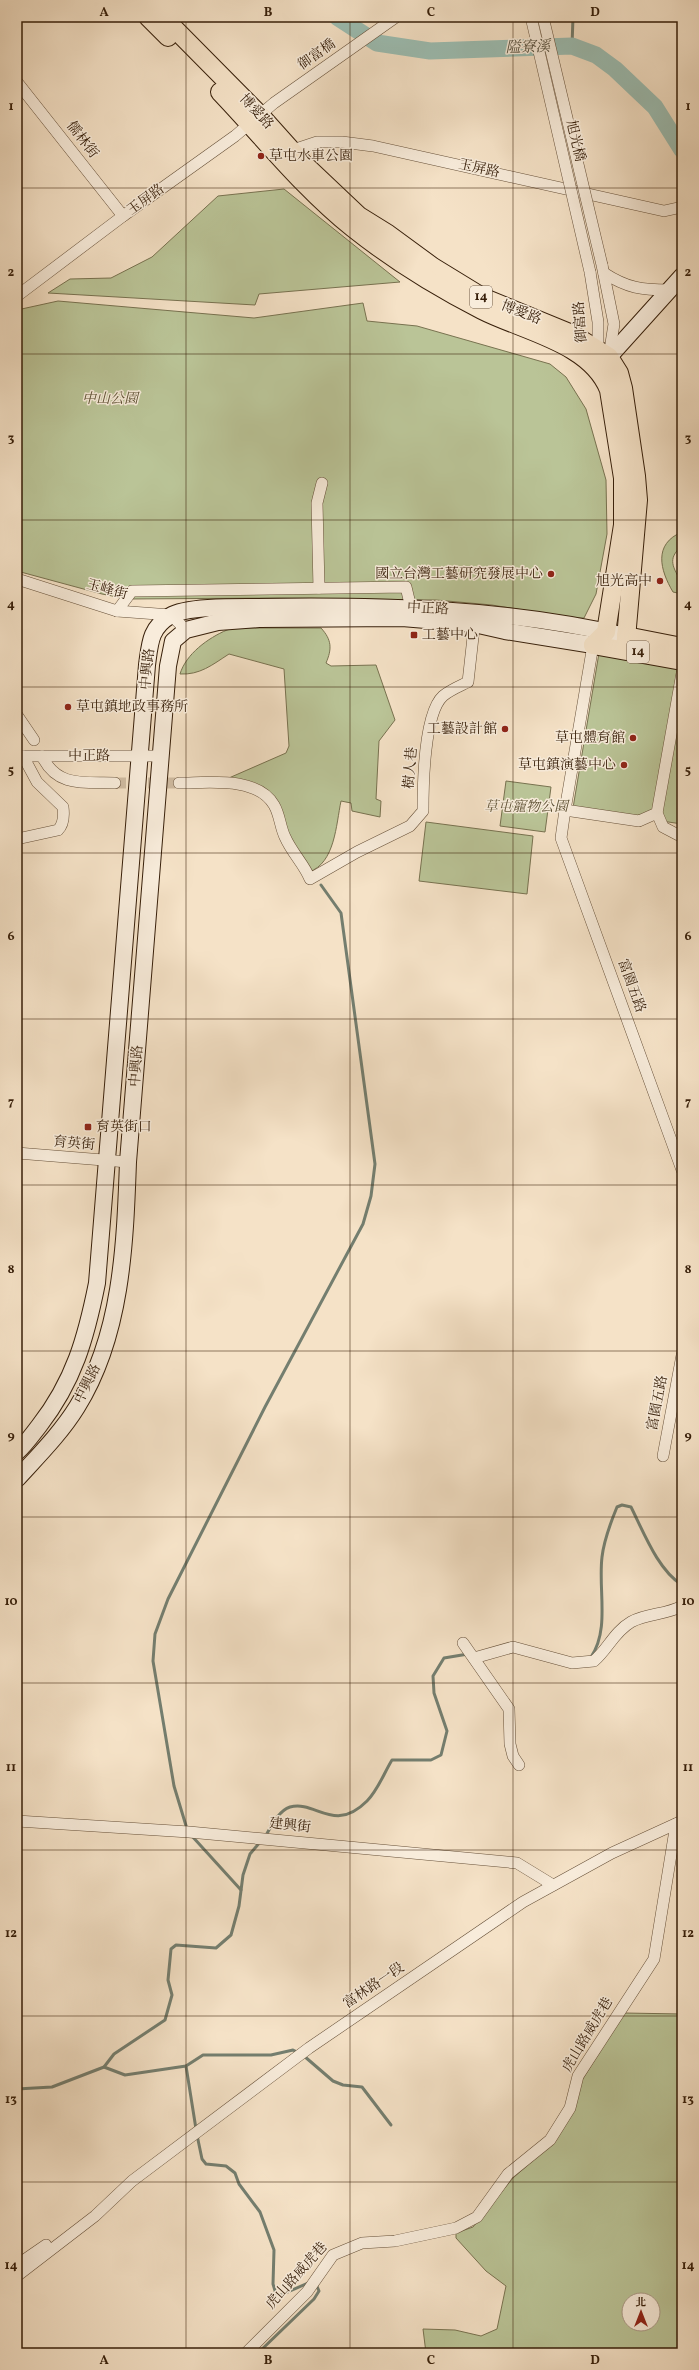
<svg xmlns="http://www.w3.org/2000/svg" width="699" height="2370" font-family="Vollkorn,'Noto Serif TC',serif">
<style>
.green{fill:#bac497;stroke:#787250;fill-rule:evenodd}
.lines{fill:none;stroke-linecap:round;stroke-linejoin:round}
.stream{stroke:#747e6f;stroke-width:3}
.river{stroke:#9cbeb3;stroke-width:17}
.street-tunnel{stroke:#cfbba1;stroke-width:11;stroke-dasharray:11 5.5;stroke-linecap:butt}
.street-casing{stroke:#665039;stroke-width:12}
.secondary-casing{stroke:#371f0a;stroke-width:18}
.primary-casing{stroke:#371f0a;stroke-width:20}
.street{stroke:#f8ecdb;stroke-width:11}
.secondary{stroke:#f8ecdb;stroke-width:16}
.primary{stroke:#f5e2c7;stroke-width:18}
.street-bridge-casing{stroke:#665039;stroke-width:12;stroke-linecap:butt}
.street-bridge{stroke:#f8ecdb;stroke-width:11}
.grid{fill:none;stroke:#371f0a;stroke-width:1;stroke-opacity:0.55}
.poi-dot{fill:#8f2418;stroke:#f8ecdb;stroke-width:1.5}
.labels{text-anchor:middle;dominant-baseline:central;stroke-width:3;stroke-linejoin:round;paint-order:stroke}
.shield{fill:#f8ecdb;stroke:#715c49;stroke-width:1}
.shield-label{font-size:13px;font-weight:bold;fill:#371f0a}
.street-label{font-size:14px;fill:#371f0a;stroke:#f8ecdb}
.poi-label{font-size:14px;fill:#371f0a;stroke:#f8ecdb;text-anchor:end}
.park-label{font-size:14px;font-style:italic;fill:#5e5134;stroke:#f8ecdb}
.water-label{font-size:15px;font-style:italic;fill:#554f3d;stroke:#f8ecdb}
.neatline{fill:none;stroke:#371f0a;stroke-width:1.5}
.grid-label{font-size:13px;text-anchor:middle;font-weight:bold;fill:#371f0a}
</style>
<rect width="100%" height="100%" fill="#f5e2c7"/>
<filter id="stains"><feTurbulence type="fractalNoise" baseFrequency=".005" numOctaves="4"/><feColorMatrix values="0 0 0 0 .2 0 0 0 0 .09 0 0 0 0 .02 0 0 0 .5 -.17"/></filter>
<radialGradient id="worn" r=".72"><stop offset=".6" stop-color="#630" stop-opacity="0"/><stop offset="1" stop-color="#630" stop-opacity=".3"/></radialGradient>
<g class="green">
<path d="M284,189L400,282L259,294L255,305L48,293L70,279L111,278L152,257L218,196Z"/>
<path d="M58,301L254,318L363,303L367,321L417,326L550,364L566,377L586,409L606,480L607,534L596,594L584,618H571L492,605L436,600L278,598L128,599L102,594L17,571V310Z"/>
<path d="M682,532V546C666,559 674,568 681,582C683,584 682,591 682,594L673,592C660,570 653,544 682,532Z"/>
<path d="M259,628H321C332,640 332,649 326,663L331,666L376,665L395,720L379,741L376,799L381,801L380,817L352,811L351,803L341,801C336,825 335,863 309,872L279,828L264,795L222,781L286,753L289,746L284,669L229,654C212,665 200,675 180,674C186,654 208,638 227,630C236,627 249,628 259,628Z"/>
<path d="M599,653L682,668V824L573,808Z"/>
<path d="M506,781L551,787L545,832L500,826Z"/>
<path d="M426,822L533,836L527,894L419,881Z"/>
<path d="M624,2013L682,2014V2353H426L423,2329L455,2330L481,2336L497,2329L506,2286L486,2271L456,2238V2233L473,2227L513,2178L546,2149L574,2093ZM629,2300H653V2324H629Z"/>
</g>
<g class="lines">
<g class="stream">
<path d="M572,46L573,17"/>
<path d="M591,1657C610,1629 598,1590 602,1557C604,1540 610,1524 617,1507L622,1505L631,1507C644,1533 658,1570 682,1585"/>
<path d="M187,1829L174,1786L153,1661L155,1634L168,1599L265,1407L363,1224L371,1196L375,1164L341,913L321,885"/>
<path d="M191,1835L241,1890"/>
<path d="M265,1837C271,1827 278,1811 290,1807C316,1800 334,1834 367,1801C378,1790 384,1773 392,1760H431L441,1755L447,1731L434,1693L433,1676L444,1658L468,1654"/>
<path d="M304,2056L333,2081L343,2085L362,2087L391,2125"/>
<path d="M186,2066L196,2129"/>
<path d="M104,2067L125,2075L186,2066L203,2055H271L293,2050L299,2053"/>
<path d="M17,2089L52,2087L104,2067L114,2054L165,2020L172,1995L168,1980L171,1949L176,1945L216,1948L231,1935L239,1906L243,1875L250,1854L261,1841"/>
<path d="M197,2135L202,2159L206,2164L226,2166L235,2173L239,2184L260,2212L274,2250L273,2284L276,2294L281,2295L308,2283"/>
<path d="M258,2353L314,2299L319,2291L316,2284"/>
</g>
<path class="river" d="M337,17L377,43L430,51L572,46L596,55L615,69L655,107L682,150"/>
<path class="street-tunnel" d="M115,783H179"/>
<g class="street-casing">
<g id="street">
<path d="M17,82L123,216"/>
<path d="M287,152L317,142H342L373,146L664,211L682,207"/>
<path d="M602,265L614,324L609,356"/>
<path d="M590,272L598,322V354"/>
<path d="M604,273C627,288 642,290 669,290"/>
<path d="M17,296L123,216L235,136L274,103L396,17"/>
<path d="M17,579L117,611L171,615L186,630"/>
<path d="M319,588L317,503L322,483"/>
<path d="M117,611L132,591L406,587L411,608L409,614"/>
<path d="M593,645L565,810L639,821L657,813L682,673"/>
<path d="M17,715L34,740"/>
<path d="M17,756H161"/>
<path d="M42,756C57,788 85,782 115,783"/>
<path d="M179,783C208,783 257,776 274,805C280,815 280,827 285,837C292,853 304,864 310,879L357,852L410,826L423,811C423,786 424,713 443,696C450,690 460,686 468,682L475,619"/>
<path d="M565,810L561,838L682,1170"/>
<path d="M657,813L663,827L682,837"/>
<path d="M17,839L58,830C64,824 64,815 63,807L37,782L23,756"/>
<path d="M17,1153L128,1162"/>
<path d="M663,1456L682,1355"/>
<path d="M463,1643L509,1709L510,1744L513,1756L519,1765"/>
<path d="M474,1658L513,1647L572,1663L594,1661C608,1649 614,1632 631,1622C647,1613 666,1615 682,1606"/>
<path d="M17,1821L189,1832L517,1863L553,1885"/>
<path d="M17,2265L46,2245"/>
<path d="M17,2276L95,2216L132,2181L309,2048L523,1902L612,1853L682,1821"/>
<path d="M246,2353L307,2292L333,2255L362,2243L395,2241L456,2228L477,2217L508,2174L550,2140L570,2108L578,2076L654,1959L676,1824"/>
</g>
</g>
<g class="secondary-casing">
<g id="secondary">
<path d="M600,367L682,276"/>
<path d="M17,1452C25,1445 32,1435 39,1426C74,1381 86,1338 97,1283L147,665C150,643 150,628 170,616C186,606 237,607 257,607C381,605 505,608 626,636"/>
<path d="M17,1479C38,1456 61,1433 77,1407C122,1335 125,1244 128,1162L168,666L173,641L186,630L218,622L259,619L402,618L474,624L505,631L593,645"/>
</g>
</g>
<g class="primary-casing">
<g id="primary">
<path d="M148,17L168,37"/>
<path d="M163,17L260,115L303,163L359,216L388,234L433,267L482,297L572,334L609,357L619,373L623,388L636,476L638,500L625,650"/>
<path d="M220,92C263,137 303,188 353,228C392,259 437,287 482,310C523,331 591,343 609,390L623,478V525L606,632L593,645"/>
<path d="M626,636L682,647"/>
<path d="M593,645L682,661"/>
</g>
</g>
<use href="#street" class="street"/>
<use href="#secondary" class="secondary"/>
<use href="#primary" class="primary"/>
<g class="street-bridge-casing">
<g id="street-bridge">
<path d="M531,17L590,272"/>
<path d="M543,17L602,265"/>
</g>
</g>
<use href="#street-bridge" class="street-bridge"/>
</g>
<path class="grid" d="M186,17V2353M350,17V2353M513,17V2353M17,188H682M17,354H682M17,520H682M17,687H682M17,853H682M17,1019H682M17,1185H682M17,1351H682M17,1517H682M17,1683H682M17,1850H682M17,2016H682M17,2182H682"/>
<g class="poi-dot">
<circle cx="261" cy="156" r="4"/>
<circle cx="551" cy="574" r="4"/>
<circle cx="660" cy="581" r="4"/>
<rect x="410" y="631" width="8" height="8" rx="2"/>
<circle cx="68" cy="707" r="4"/>
<circle cx="505" cy="729" r="4"/>
<circle cx="633" cy="738" r="4"/>
<circle cx="624" cy="765" r="4"/>
<rect x="84" y="1123" width="8" height="8" rx="2"/>
</g>
<g class="labels">
<g class="shield">
<rect x="470" y="286" width="22" height="22" rx="3"/>
<rect x="627" y="641" width="22" height="22" rx="3"/>
</g>
<g class="shield-label">
<text x="481" y="297">14</text>
<text x="638" y="652">14</text>
</g>
<g class="street-label">
<text transform="translate(317 55) rotate(-35)">御富橋</text>
<text transform="translate(256 112) rotate(47)">博愛路</text>
<text transform="translate(82 140) rotate(52)">儒林街</text>
<text transform="translate(575 141) rotate(77)">旭光橋</text>
<text transform="translate(479 169) rotate(12)">玉屏路</text>
<text transform="translate(146 200) rotate(-36)">玉屏路</text>
<text transform="translate(521 313) rotate(22)">博愛路</text>
<text transform="translate(581 322) rotate(-95)">御富路</text>
<text transform="translate(107 590) rotate(15)">玉峰街</text>
<text transform="translate(428 609) rotate(3)">中正路</text>
<text transform="translate(148 669) rotate(-84)">中興路</text>
<text x="89" y="756">中正路</text>
<text transform="translate(411 768) rotate(-85)">樹人巷</text>
<text transform="translate(631 986) rotate(70)">富園五路</text>
<text transform="translate(137 1066) rotate(-86)">中興路</text>
<text transform="translate(74 1144) rotate(5)">育英街</text>
<text transform="translate(88 1384) rotate(-64)">中興路</text>
<text transform="translate(658 1403) rotate(-79)">富園五路</text>
<text transform="translate(290 1826) rotate(6)">建興街</text>
<text transform="translate(374 1986) rotate(-34)">富林路一段</text>
<text transform="translate(588 2035) rotate(-59)">虎山路威虎巷</text>
<text transform="translate(297 2276) rotate(-48)">虎山路威虎巷</text>
</g>
<g class="poi-label">
<text x="269" y="156" text-anchor="start">草屯水車公園</text>
<text x="543" y="574">國立台灣工藝研究發展中心</text>
<text x="652" y="581">旭光高中</text>
<text x="422" y="635" text-anchor="start">工藝中心</text>
<text x="76" y="707" text-anchor="start">草屯鎮地政事務所</text>
<text x="497" y="729">工藝設計館</text>
<text x="625" y="738">草屯體育館</text>
<text x="616" y="765">草屯鎮演藝中心</text>
<text x="96" y="1127" text-anchor="start">育英街口</text>
</g>
<g class="park-label">
<text x="110" y="399">中山公園</text>
<text x="526" y="807">草屯寵物公園</text>
</g>
<g class="water-label">
<text transform="translate(528 48) rotate(-2)">隘寮溪</text>
</g>
</g>
<rect width="699" height="2370" fill="none" stroke="#f5e2c7" stroke-width="44"/>
<g transform="translate(641 2312)"><circle r="19" fill="#f8ecdb" stroke="#ab9a87"/>
<path d="M0-3L7 15L0 10L-7 15Z" fill="#8f2418"/>
<text y="-6" font-size="11" font-weight="bold" text-anchor="middle" fill="#371f0a">北</text>
</g>
<rect x="22" y="22" width="655" height="2326" class="neatline"/>
<g class="grid-label">
<text x="104" y="16">A</text>
<text x="268" y="16">B</text>
<text x="431" y="16">C</text>
<text x="595" y="16">D</text>
<text x="11" y="110">1</text>
<text x="688" y="110">1</text>
<text x="11" y="276">2</text>
<text x="688" y="276">2</text>
<text x="11" y="442">3</text>
<text x="688" y="442">3</text>
<text x="11" y="608">4</text>
<text x="688" y="608">4</text>
<text x="11" y="774">5</text>
<text x="688" y="774">5</text>
<text x="11" y="940">6</text>
<text x="688" y="940">6</text>
<text x="11" y="1106">7</text>
<text x="688" y="1106">7</text>
<text x="11" y="1273">8</text>
<text x="688" y="1273">8</text>
<text x="11" y="1439">9</text>
<text x="688" y="1439">9</text>
<text x="11" y="1605">10</text>
<text x="688" y="1605">10</text>
<text x="11" y="1771">11</text>
<text x="688" y="1771">11</text>
<text x="11" y="1937">12</text>
<text x="688" y="1937">12</text>
<text x="11" y="2103">13</text>
<text x="688" y="2103">13</text>
<text x="11" y="2269">14</text>
<text x="688" y="2269">14</text>
<text x="104" y="2364">A</text>
<text x="268" y="2364">B</text>
<text x="431" y="2364">C</text>
<text x="595" y="2364">D</text>
</g>
<rect width="100%" height="100%" filter="url(#stains)"/>
<rect width="100%" height="100%" fill="url(#worn)"/>
</svg>
